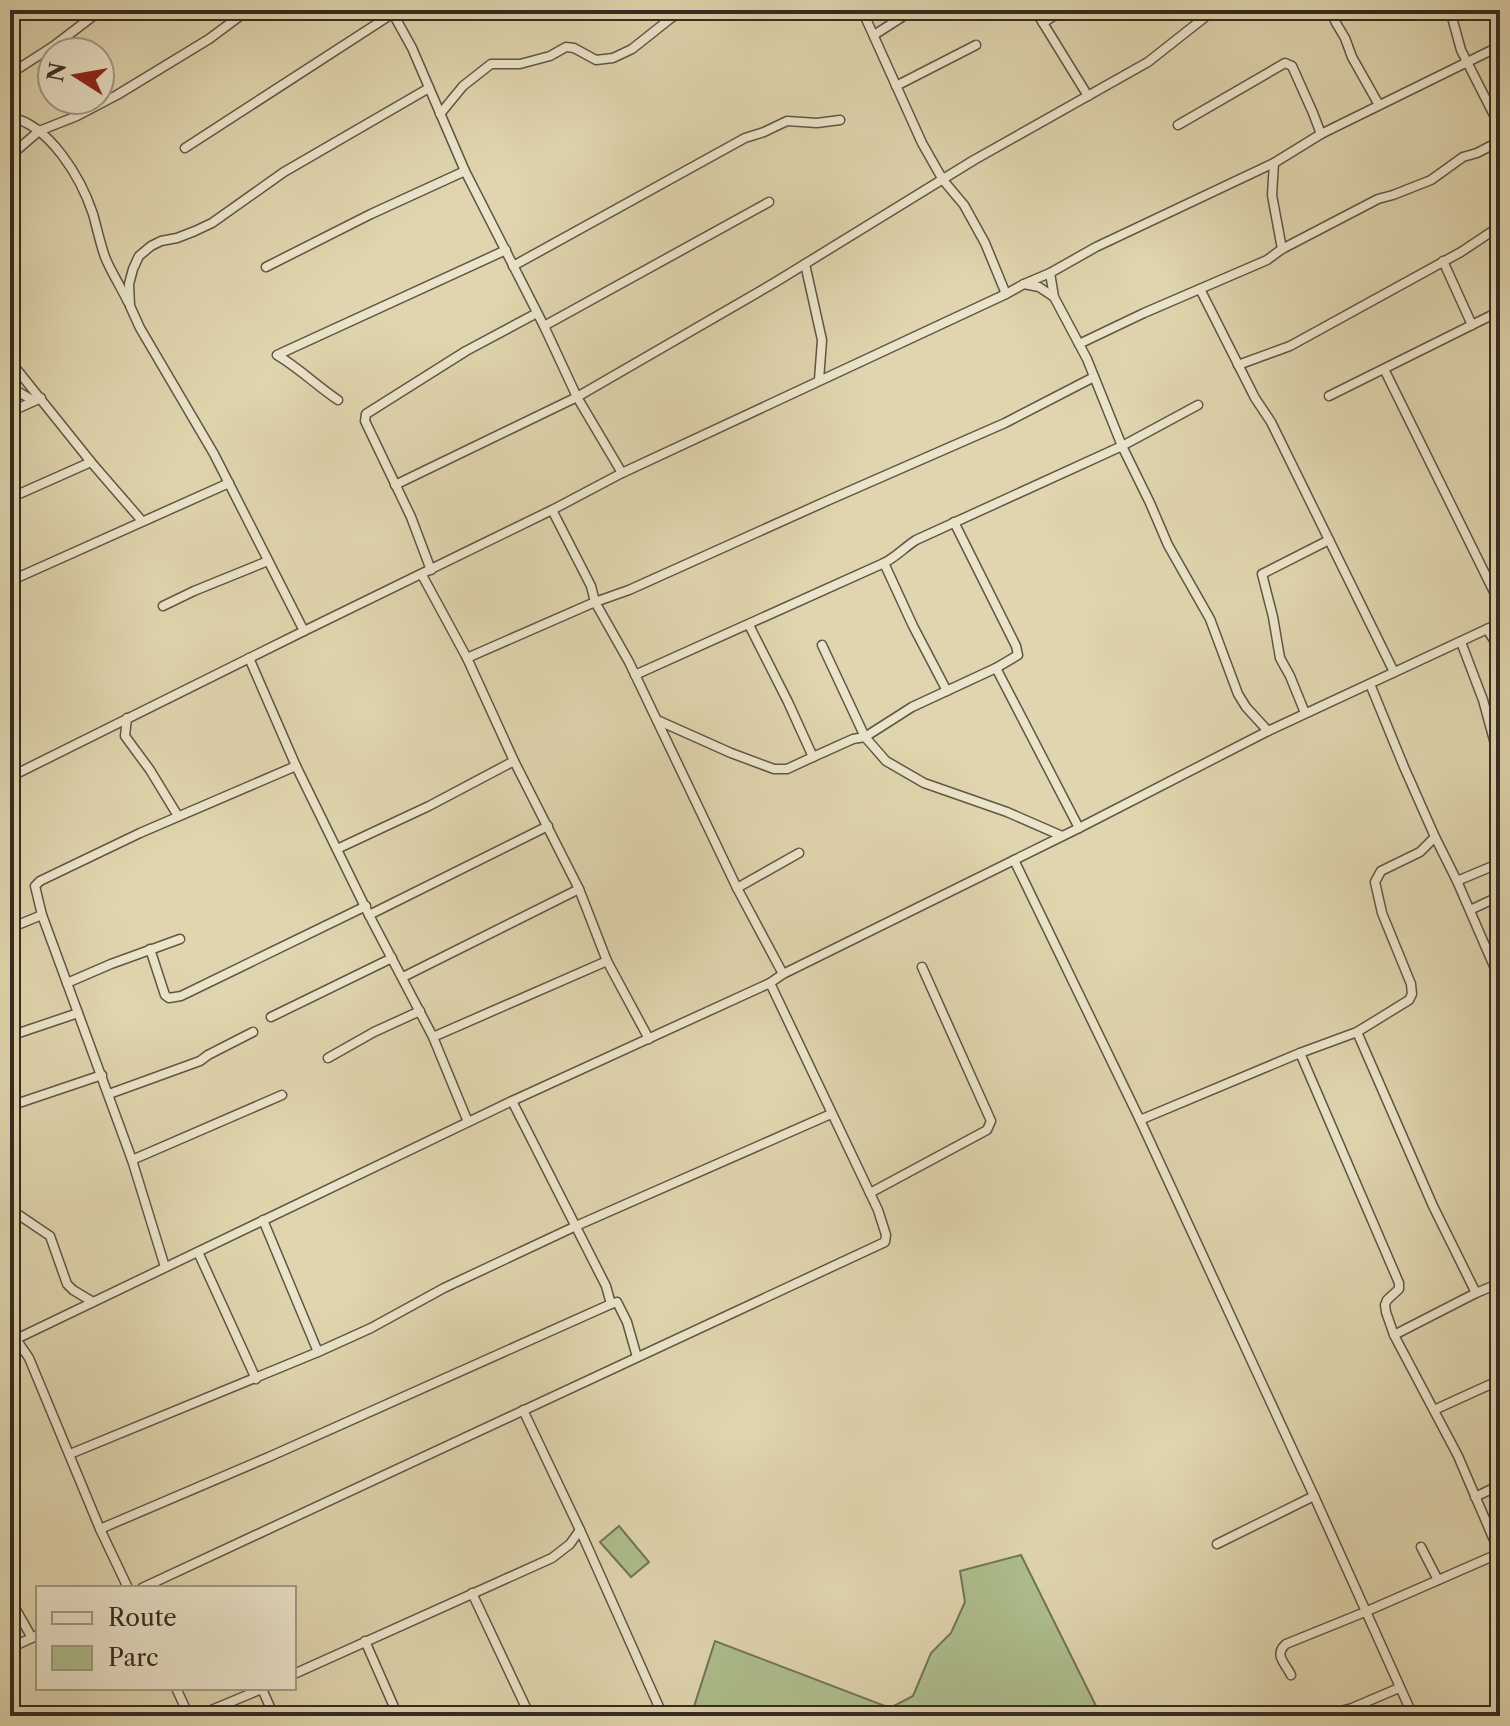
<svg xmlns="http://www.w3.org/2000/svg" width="1510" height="1726" font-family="'Libre Caslon Text',serif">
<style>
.green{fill:#aebe8d;stroke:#717558;stroke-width:2}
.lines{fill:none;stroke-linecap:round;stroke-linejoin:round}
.street-casing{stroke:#5f5645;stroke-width:11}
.street{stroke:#ebe4ca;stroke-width:8}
</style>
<rect width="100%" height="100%" fill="#e0d5ae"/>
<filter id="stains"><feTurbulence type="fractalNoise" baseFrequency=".0025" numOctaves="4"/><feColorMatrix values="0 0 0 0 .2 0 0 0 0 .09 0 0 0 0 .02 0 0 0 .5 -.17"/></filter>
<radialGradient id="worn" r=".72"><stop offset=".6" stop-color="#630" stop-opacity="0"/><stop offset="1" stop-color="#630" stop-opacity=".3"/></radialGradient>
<g class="green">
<path d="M619,1526L649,1562L631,1577L600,1542Z"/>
<path d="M1021,1555L1101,1716H691L715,1641L890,1708L913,1696L931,1653L951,1633L965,1602L960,1571Z"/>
</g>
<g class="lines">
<g class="street-casing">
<g id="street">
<path d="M391,10L412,48L465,171L544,326L577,397L622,473"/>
<path d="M862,10L922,143L943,180L964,205L985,243L1006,294"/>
<path d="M1035,10L1088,96"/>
<path d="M1330,10L1336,23L1345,38L1352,57L1379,105"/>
<path d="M1450,10L1461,50L1500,127"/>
<path d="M1043,23L1063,10"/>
<path d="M874,35L913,10"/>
<path d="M10,74L55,45L101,10"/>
<path d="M896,86L976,45"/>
<path d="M440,114L463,86L491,64H520L550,56L566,47L574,48L596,60L613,58L632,49L671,18L684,10"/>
<path d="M10,117C50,125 81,178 93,214C97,228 100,243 105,257C111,272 121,287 128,302"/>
<path d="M1178,125L1285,63L1292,66L1313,113L1321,134"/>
<path d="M185,148L392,14"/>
<path d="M10,156L39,131L77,116L117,95L209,39L248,10"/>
<path d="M1274,163L1272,195L1282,249"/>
<path d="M1443,261L1472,325"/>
<path d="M805,264L822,340L819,380"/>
<path d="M513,266L745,138L764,132L787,121L817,123L840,120"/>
<path d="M266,267L371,214L465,171"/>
<path d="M1050,273L1054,297L1087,359L1122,446L1150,503L1168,545L1210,619L1238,694L1246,707L1268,731"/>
<path d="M1024,284L1039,287L1054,297"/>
<path d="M1200,289L1255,398L1271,422L1394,672"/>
<path d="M544,326L769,202"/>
<path d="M1079,344L1144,313L1267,260L1282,249L1378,199L1393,195L1431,180L1463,157L1477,153L1500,141"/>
<path d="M10,361L91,462L142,521"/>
<path d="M1238,365L1290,346L1461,252L1500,226"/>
<path d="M1384,369L1500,604"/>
<path d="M10,387L34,401"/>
<path d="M1329,396L1500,311"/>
<path d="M338,400C317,386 299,368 277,355L506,250"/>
<path d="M10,412L41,398"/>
<path d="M395,485L577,397L774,283L974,160L1148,62L1214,10"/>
<path d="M10,498L91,462"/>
<path d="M552,510L591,586L595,602L629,662L737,888L783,974"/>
<path d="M431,570L411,517L365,421L366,414L466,351L537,313"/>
<path d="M422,575L467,658L514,761L579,889L607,961L649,1039"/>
<path d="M10,581L229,483"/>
<path d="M163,606L194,591L268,561"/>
<path d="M749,625L788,702L813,757L853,739L865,737L912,707L996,668L1018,655L1016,646L954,522"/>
<path d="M1487,629L1500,650"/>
<path d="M304,631L214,454L140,328L130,306L129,284L133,269L139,256L151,246L161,241L177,238L195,231L212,223L284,172L429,88"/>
<path d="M1461,642L1483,700L1500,762"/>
<path d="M822,645L865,737L886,761L924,783L1007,812L1062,836"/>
<path d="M249,658L296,766L369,915L433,1037L468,1122"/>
<path d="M467,658L595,602L629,590L829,500L1005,423L1094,377"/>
<path d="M996,668L1079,828"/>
<path d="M635,675L884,563"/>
<path d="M1370,684L1404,767L1435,837L1457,881L1500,980"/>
<path d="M947,691L913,626L884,563C896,557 905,547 916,540L1122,446L1198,405"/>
<path d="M1305,713L1290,676L1280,658L1273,617L1262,574L1329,540"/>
<path d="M127,718L125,736L150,770L178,816"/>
<path d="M657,720L731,753L774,769H787L813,757"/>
<path d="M10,777L304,631L552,510L622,473L1006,294L1024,284L1050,273L1096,247L1274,163L1321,134L1500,46"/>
<path d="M337,849L429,806L514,761"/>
<path d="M1014,860L1140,1120L1314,1496L1413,1716"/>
<path d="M1457,881L1500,863"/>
<path d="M737,888L799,853"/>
<path d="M1470,910L1500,896"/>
<path d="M369,915L548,826"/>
<path d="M10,928L42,915"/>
<path d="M150,949L165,995L169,998L181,996L366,906"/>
<path d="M403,977L579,889"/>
<path d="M67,983L111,964L180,939"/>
<path d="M271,1017L392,958"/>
<path d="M1357,1032L1433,1206L1476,1293"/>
<path d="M10,1036L78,1013"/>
<path d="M433,1037L607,961"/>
<path d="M1300,1053L1399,1283V1289L1387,1300L1385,1305L1386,1312L1394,1335L1458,1456L1500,1554"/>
<path d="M328,1058L374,1032L420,1011"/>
<path d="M109,1094L200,1061L208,1055L253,1032"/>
<path d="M512,1101L606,1286L611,1304L617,1302L627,1322L637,1357"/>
<path d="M10,1106L102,1075"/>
<path d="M1140,1120L1300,1053L1357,1032L1409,1000L1412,994L1411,984L1382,913L1375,882L1381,871L1420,852L1435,837"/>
<path d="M132,1160L282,1095"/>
<path d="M870,1193L987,1130L991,1121L922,967"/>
<path d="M10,1209L50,1236L67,1284L73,1290L93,1302"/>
<path d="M263,1220L318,1352"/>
<path d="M198,1252L256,1379"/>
<path d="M165,1267L132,1160L42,915L35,886L40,881L140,833L296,766"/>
<path d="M1394,1335L1476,1293L1500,1283"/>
<path d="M16,1339L29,1358L100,1529L128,1588"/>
<path d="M10,1342L512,1101L770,983L783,974L1079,828L1268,731L1500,623"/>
<path d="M523,1410L580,1530L663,1716"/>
<path d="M1434,1410L1500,1380"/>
<path d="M70,1454L318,1352L371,1328L444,1288L576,1226L831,1114"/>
<path d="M1475,1497L1500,1485"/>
<path d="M100,1529L271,1456L611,1304"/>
<path d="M1217,1544L1314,1496"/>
<path d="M1421,1547L1438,1580"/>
<path d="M142,1588L885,1242L886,1235L878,1210L770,983"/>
<path d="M472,1593L530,1716"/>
<path d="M10,1605L15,1608L32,1638"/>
<path d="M365,1641L398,1716"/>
<path d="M10,1648L38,1635"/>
<path d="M294,1674L552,1558L570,1544L580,1530"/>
<path d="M1291,1675C1286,1664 1273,1655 1286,1644L1365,1612L1500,1553"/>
<path d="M176,1688L189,1716"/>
<path d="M262,1689L274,1716"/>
<path d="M197,1716L264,1688"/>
<path d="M1321,1716L1352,1708L1399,1688"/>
</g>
</g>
<use href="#street" class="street"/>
</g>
<rect width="1510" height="1726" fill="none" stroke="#e0d5ae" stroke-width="40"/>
<rect x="12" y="12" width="1486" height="1702" fill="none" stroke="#342c22" stroke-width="4"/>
<rect x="20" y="20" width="1470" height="1686" fill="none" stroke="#342c22" stroke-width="2"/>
<rect x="36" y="1586" width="260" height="104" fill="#ebe4ca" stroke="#a29a87" stroke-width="2"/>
<rect x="52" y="1612" width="40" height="12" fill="#ebe4ca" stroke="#a29a87" stroke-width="2"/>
<text x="108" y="1626" font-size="24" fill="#342c22">Route</text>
<rect x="52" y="1646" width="40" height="24" fill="#aebe8d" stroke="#a29a87" stroke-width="2"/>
<text x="108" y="1666" font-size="24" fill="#342c22">Parc</text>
<g transform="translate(76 76) rotate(281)"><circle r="38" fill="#ebe4ca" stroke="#a29a87" stroke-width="2"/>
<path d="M0-6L14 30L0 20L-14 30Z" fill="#8f2418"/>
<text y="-12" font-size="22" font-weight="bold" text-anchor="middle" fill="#342c22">N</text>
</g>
<rect width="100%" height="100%" filter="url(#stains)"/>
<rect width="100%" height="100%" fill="url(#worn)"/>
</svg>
